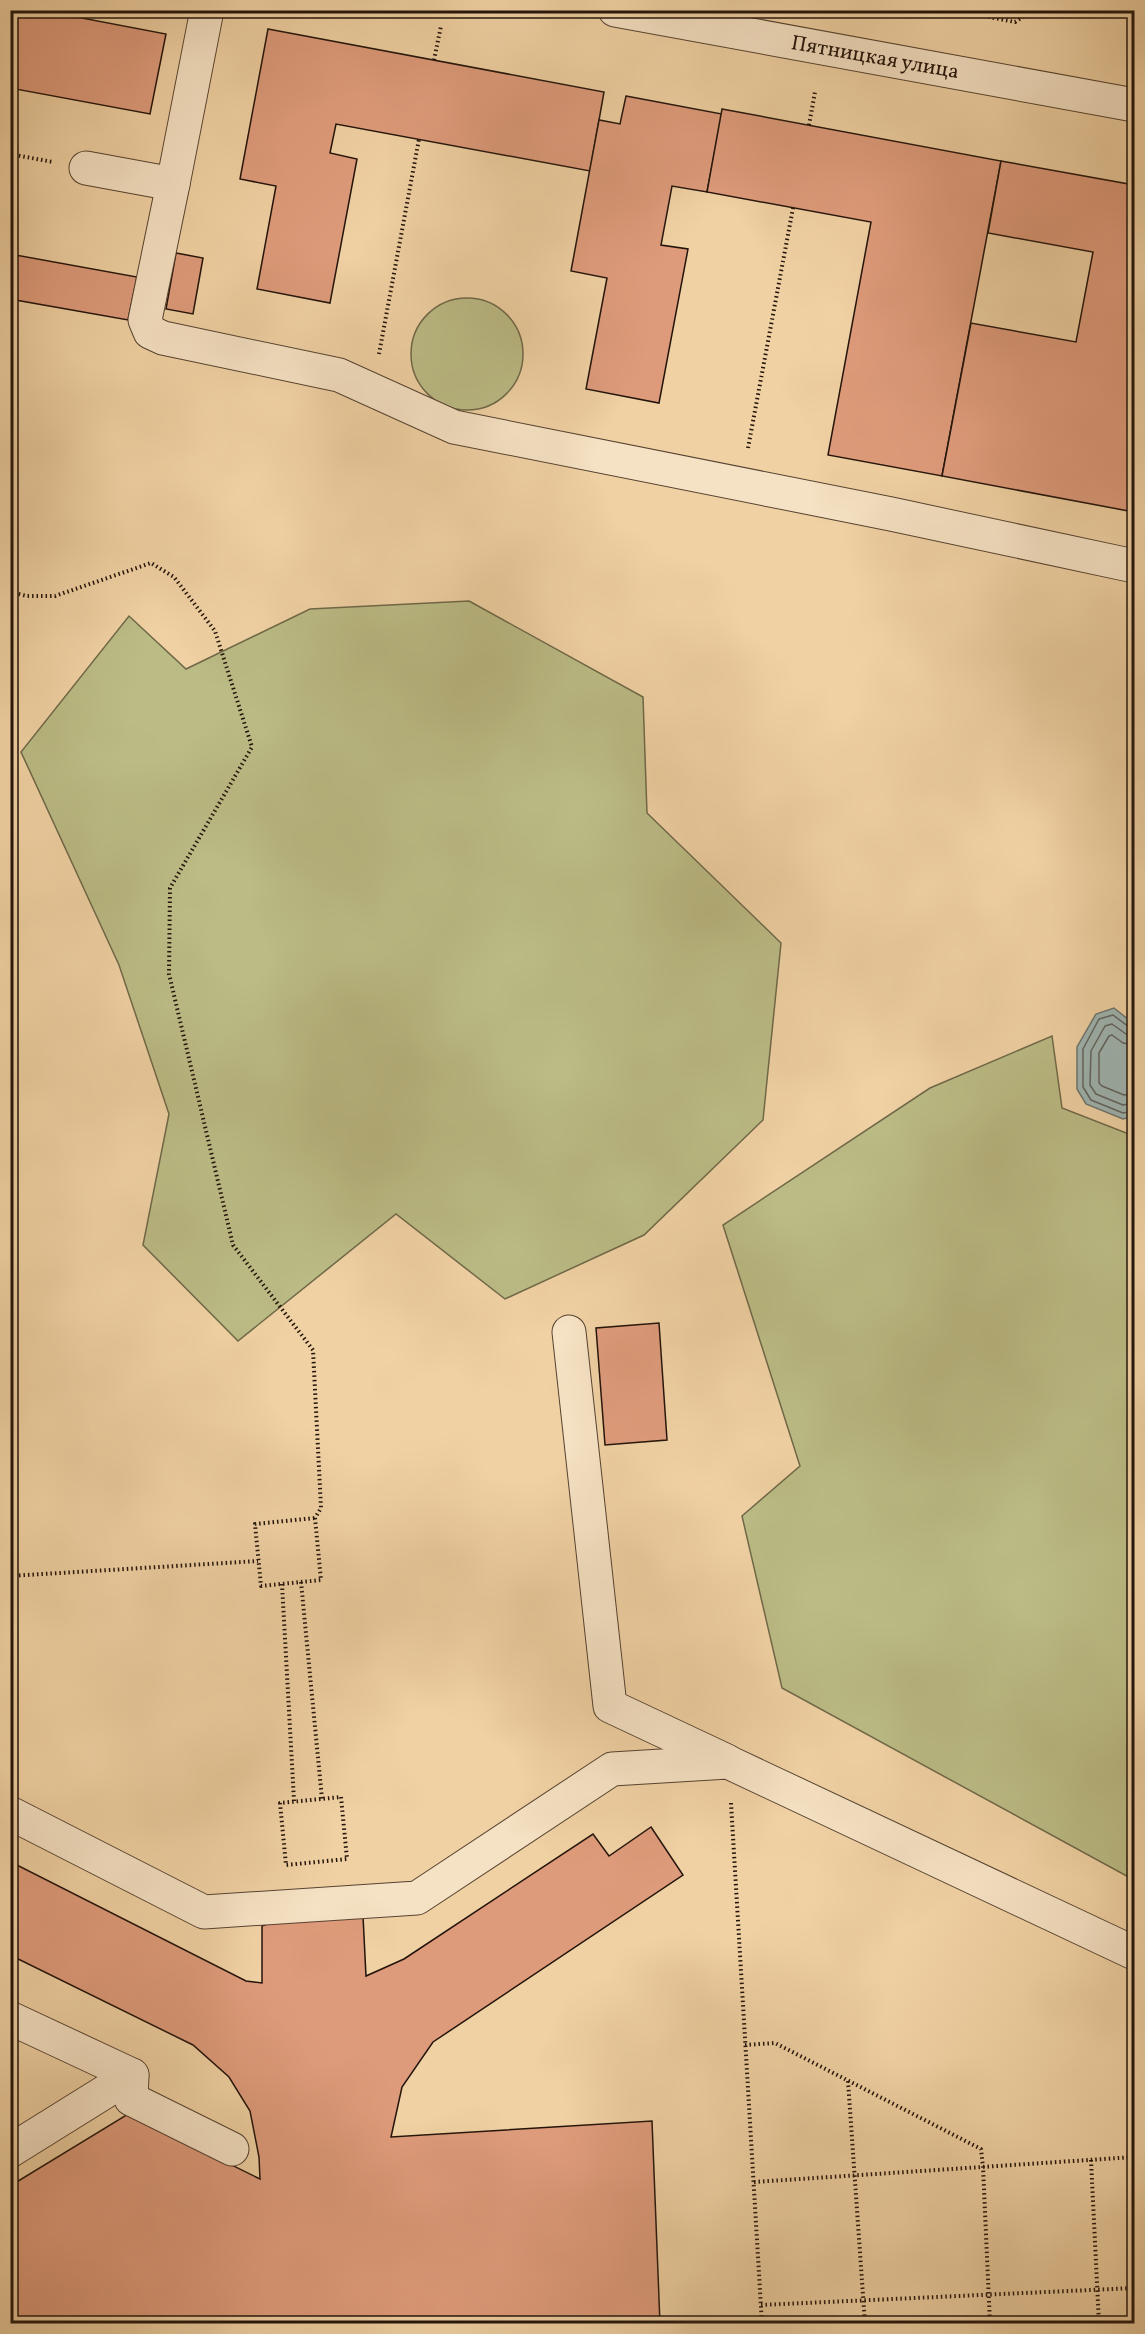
<svg xmlns="http://www.w3.org/2000/svg" width="1145" height="2334" font-family="Vollkorn,serif">
<style>
.green{fill:#bbbb85;stroke:#6f6848;stroke-width:1.5}
.water{fill:#9eb4b1;stroke:#6d746f;stroke-width:1.5}
.lines{fill:none;stroke-linecap:round;stroke-linejoin:round}
.shore{stroke:#60645e;stroke-width:1.5}
.building{fill:#de9b7b;stroke:#23140b;stroke-width:1.5}
.minor-casing{stroke:#564331;stroke-width:35}
.path{stroke:#23140b;stroke-width:4;stroke-dasharray:1.5 3;stroke-linecap:butt}
.minor{stroke:#f5e1c3;stroke-width:33}
.labels{text-anchor:middle;dominant-baseline:central;stroke-width:4.5;stroke-linejoin:round;paint-order:stroke}
.street-label{font-size:21px;fill:#23140b;stroke:#f5e1c3}
</style>
<rect width="100%" height="100%" fill="#f0d1a3"/>
<filter id="stains"><feTurbulence type="fractalNoise" baseFrequency=".00333" numOctaves="4"/><feColorMatrix values="0 0 0 0 .2 0 0 0 0 .09 0 0 0 0 .02 0 0 0 .5 -.17"/></filter>
<radialGradient id="worn" r=".72"><stop offset=".6" stop-color="#630" stop-opacity="0"/><stop offset="1" stop-color="#630" stop-opacity=".3"/></radialGradient>
<g class="green">
<circle cx="467" cy="354" r="56"/>
<path d="M469,601L643,697L647,813L781,943L763,1120L644,1235L505,1299L396,1214L238,1341L143,1245L169,1114L119,965L21,752L129,616L186,669L310,609Z"/>
<path d="M1052,1036L1062,1108L1134,1136V1880L782,1688L742,1516L800,1466L723,1225L930,1088Z"/>
</g>
<path class="water" d="M1114,1008L1134,1024V1116L1123,1119L1086,1104L1077,1089V1047L1096,1014Z"/>
<g class="lines">
<g class="shore">
<path d="M1134,1028L1129,1027L1113,1015L1099,1019L1083,1049V1087L1091,1100L1123,1113L1134,1111"/>
<path d="M1134,1036L1126,1034L1112,1024L1105,1026L1091,1051L1090,1085L1096,1094L1123,1105L1134,1103"/>
<path d="M1134,1045L1123,1043L1112,1035L1109,1036L1099,1053V1083L1102,1086L1124,1095L1134,1094"/>
</g>
</g>
<g class="building">
<path d="M10,10H40L166,34L150,114L10,88Z"/>
<path d="M268,29L604,92L590,171L336,124L330,153L357,159L330,303L257,289L276,186L240,179Z"/>
<path d="M626,96L722,114L707,192L672,186L661,245L688,249L659,403L586,389L607,278L571,271L599,120L620,124Z"/>
<path d="M722,109L1001,161L942,476L828,455L871,222L707,192Z"/>
<path d="M1001,161L1134,185V512L942,476L971,323L1076,342L1093,252L988,233Z"/>
<path d="M176,253L203,258L193,314L166,309Z"/>
<path d="M10,254L137,277L128,320L10,299Z"/>
<path d="M659,1323L667,1440L605,1445L596,1328Z"/>
<path d="M651,1827L683,1875L433,2042L402,2087L391,2137L652,2121L660,2324H272V2319L265,2324H15L10,2260V2186L128,2114L260,2179L259,2157L250,2111L229,2077L193,2045L10,1955V1873L15,1864L246,1981L262,1983V1926L296,1913L363,1916L366,1976L404,1959L593,1834L609,1856Z"/>
</g>
<g class="lines">
<g class="minor-casing">
<g id="minor">
<path d="M615,10L1134,105"/>
<path d="M86,168L173,184L207,10"/>
<path d="M173,184L145,320L150,332L163,338L339,375L454,427L891,514L1134,566"/>
<path d="M569,1332L610,1706L727,1761"/>
<path d="M10,1813L204,1912L417,1898L612,1769L728,1762L1134,1953"/>
<path d="M10,2018L132,2075L10,2151"/>
<path d="M132,2075L131,2099L232,2149"/>
</g>
</g>
<g class="path">
<path d="M953,10L1015,22L1033,10"/>
<path d="M434,60L441,26"/>
<path d="M809,125L815,92"/>
<path d="M10,154L53,162"/>
<path d="M379,354L419,139"/>
<path d="M748,448L793,208"/>
<path d="M10,592L27,596H55L151,563L174,577L215,631L252,747L170,888L169,974L233,1245L313,1350L321,1508L315,1518"/>
<path d="M315,1518L321,1580L261,1586L255,1524Z"/>
<path d="M10,1576L258,1561"/>
<path d="M301,1582L322,1799"/>
<path d="M282,1584L294,1801"/>
<path d="M341,1797L347,1859L286,1865L280,1803Z"/>
<path d="M731,1803L762,2324"/>
<path d="M745,2045L775,2043L981,2149L983,2167L990,2324"/>
<path d="M848,2081L865,2324"/>
<path d="M1091,2160L1099,2324"/>
<path d="M754,2182L1134,2157"/>
<path d="M761,2305L1134,2288"/>
</g>
<use href="#minor" class="minor"/>
</g>
<g class="labels">
<g class="street-label">
<text transform="translate(875 58) rotate(10)">Пятницкая улица</text>
</g>
</g>
<rect width="1145" height="2334" fill="none" stroke="#f0d1a3" stroke-width="36"/>
<rect x="12" y="12" width="1121" height="2310" fill="none" stroke="#23140b" stroke-width="3"/>
<rect x="18" y="18" width="1109" height="2298" fill="none" stroke="#23140b" stroke-width="1.5"/>
<rect width="100%" height="100%" filter="url(#stains)"/>
<rect width="100%" height="100%" fill="url(#worn)"/>
</svg>
